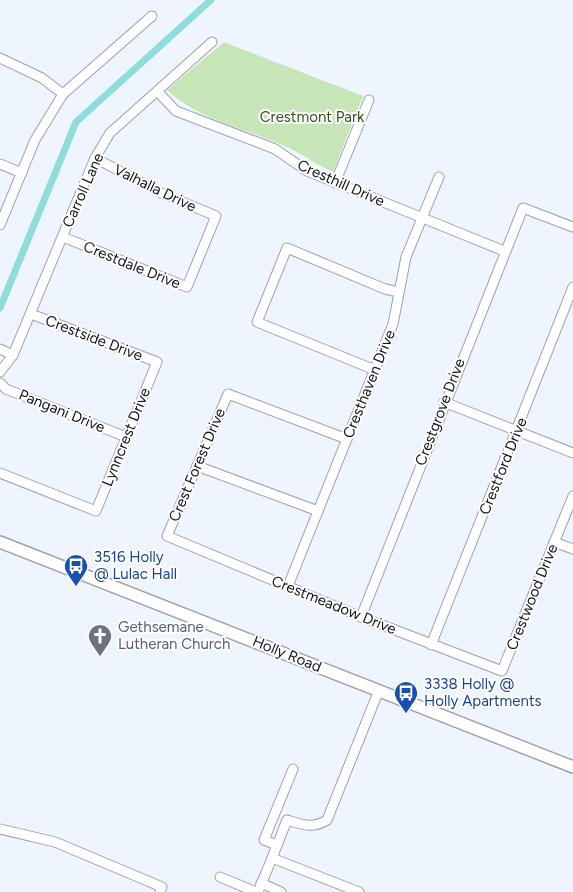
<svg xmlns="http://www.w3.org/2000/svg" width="573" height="892" font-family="Figtree,sans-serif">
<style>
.green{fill:#c7e6b8}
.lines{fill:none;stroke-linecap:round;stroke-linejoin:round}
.canal{stroke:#8edcdc;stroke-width:7}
.minor-casing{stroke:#9ba1aa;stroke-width:11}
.secondary-casing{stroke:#9ba1aa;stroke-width:14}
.minor{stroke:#fff;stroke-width:9}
.secondary{stroke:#fff;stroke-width:11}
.labels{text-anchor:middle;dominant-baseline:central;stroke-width:4;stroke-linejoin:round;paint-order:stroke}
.park-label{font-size:15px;fill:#2e5612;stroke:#fff}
.street-label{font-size:15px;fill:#121417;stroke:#fff}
.transit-label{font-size:15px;fill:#164399;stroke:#fff;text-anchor:start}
.worship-label{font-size:15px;fill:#5b616d;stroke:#fff;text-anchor:start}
</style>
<rect width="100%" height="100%" fill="#eff5ff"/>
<path class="green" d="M224,42L363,96L333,172C317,165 304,155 289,148C249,129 200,121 167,90Z"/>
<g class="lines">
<path class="canal" d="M0,308L76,122L211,0"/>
<g class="minor-casing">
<g id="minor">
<path d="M0,58L42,78L63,94"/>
<path d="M158,92L176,111L275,149L307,171L504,251"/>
<path d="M0,164L22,173"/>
<path d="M335,183L369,100"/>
<path d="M0,225L35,140L63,94L152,16"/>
<path d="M63,237L187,287L216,216L161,193L95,158"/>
<path d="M0,349L13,355"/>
<path d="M375,370L257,322L287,248L385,289L399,292"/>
<path d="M0,372L13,355L95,158L110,133L212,42"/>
<path d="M0,383L6,389L126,437"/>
<path d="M444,402L573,453"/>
<path d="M347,439L228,394L167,536L361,617L502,671L573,496"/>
<path d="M197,466L318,511"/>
<path d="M0,473L96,511L157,362L31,314"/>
<path d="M554,542L573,549"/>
<path d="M288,586L393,324L406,257L439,177"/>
<path d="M361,617L523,208L573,227"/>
<path d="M431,645L573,287"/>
<path d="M0,829L55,842L162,887L160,892"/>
<path d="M277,845L264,840L293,769"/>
<path d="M220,877L256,892"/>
<path d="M261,883L281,892"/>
<path d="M258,892L272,858"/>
<path d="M359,892L272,858L287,820C303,825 313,829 327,820L379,690"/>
</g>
</g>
<g class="secondary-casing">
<path id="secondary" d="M0,542L573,767"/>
</g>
<use href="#minor" class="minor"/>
<use href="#secondary" class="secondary"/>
</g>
<defs>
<g id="bus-pin" transform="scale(1.25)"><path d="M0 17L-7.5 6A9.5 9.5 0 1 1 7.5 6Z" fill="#1a4fb4" stroke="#fff"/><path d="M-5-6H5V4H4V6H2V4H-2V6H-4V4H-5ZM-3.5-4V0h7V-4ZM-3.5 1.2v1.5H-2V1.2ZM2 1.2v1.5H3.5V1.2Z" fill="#fff"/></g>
<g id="church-pin" transform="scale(1.25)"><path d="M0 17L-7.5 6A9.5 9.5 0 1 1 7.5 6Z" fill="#6b7280" stroke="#fff"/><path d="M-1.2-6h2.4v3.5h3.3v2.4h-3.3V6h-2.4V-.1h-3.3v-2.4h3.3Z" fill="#fff"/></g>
</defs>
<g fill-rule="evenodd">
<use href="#bus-pin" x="76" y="566"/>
<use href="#church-pin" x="100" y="636"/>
<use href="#bus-pin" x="406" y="693"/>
</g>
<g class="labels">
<g class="park-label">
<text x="312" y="117">Crestmont Park</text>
</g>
<g class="street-label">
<text transform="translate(341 183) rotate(24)">Cresthill Drive</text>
<text transform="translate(155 188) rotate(26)">Valhalla Drive</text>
<text transform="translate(83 190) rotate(-66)">Carroll Lane</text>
<text transform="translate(132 265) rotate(22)">Crestdale Drive</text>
<text transform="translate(94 338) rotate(21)">Crestside Drive</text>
<text transform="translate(369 384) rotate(-68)">Cresthaven Drive</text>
<text transform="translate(62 411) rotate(22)">Pangani Drive</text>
<text transform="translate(440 412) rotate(-69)">Crestgrove Drive</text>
<text transform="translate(126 437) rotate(-68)">Lynncrest Drive</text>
<text transform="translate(197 465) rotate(-67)">Crest Forest Drive</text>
<text transform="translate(503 466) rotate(-68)">Crestford Drive</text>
<text transform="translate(532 597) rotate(-68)">Crestwood Drive</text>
<text transform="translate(334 605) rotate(22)">Crestmeadow Drive</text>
<text transform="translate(287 654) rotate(22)">Holly Road</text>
</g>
<g class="transit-label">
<text x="94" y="557">3516 Holly<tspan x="94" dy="17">@ Lulac Hall</tspan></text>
<text x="424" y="684">3338 Holly @<tspan x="424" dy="17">Holly Apartments</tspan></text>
</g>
<g class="worship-label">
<text x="118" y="627">Gethsemane<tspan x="118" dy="17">Lutheran Church</tspan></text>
</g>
</g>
</svg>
